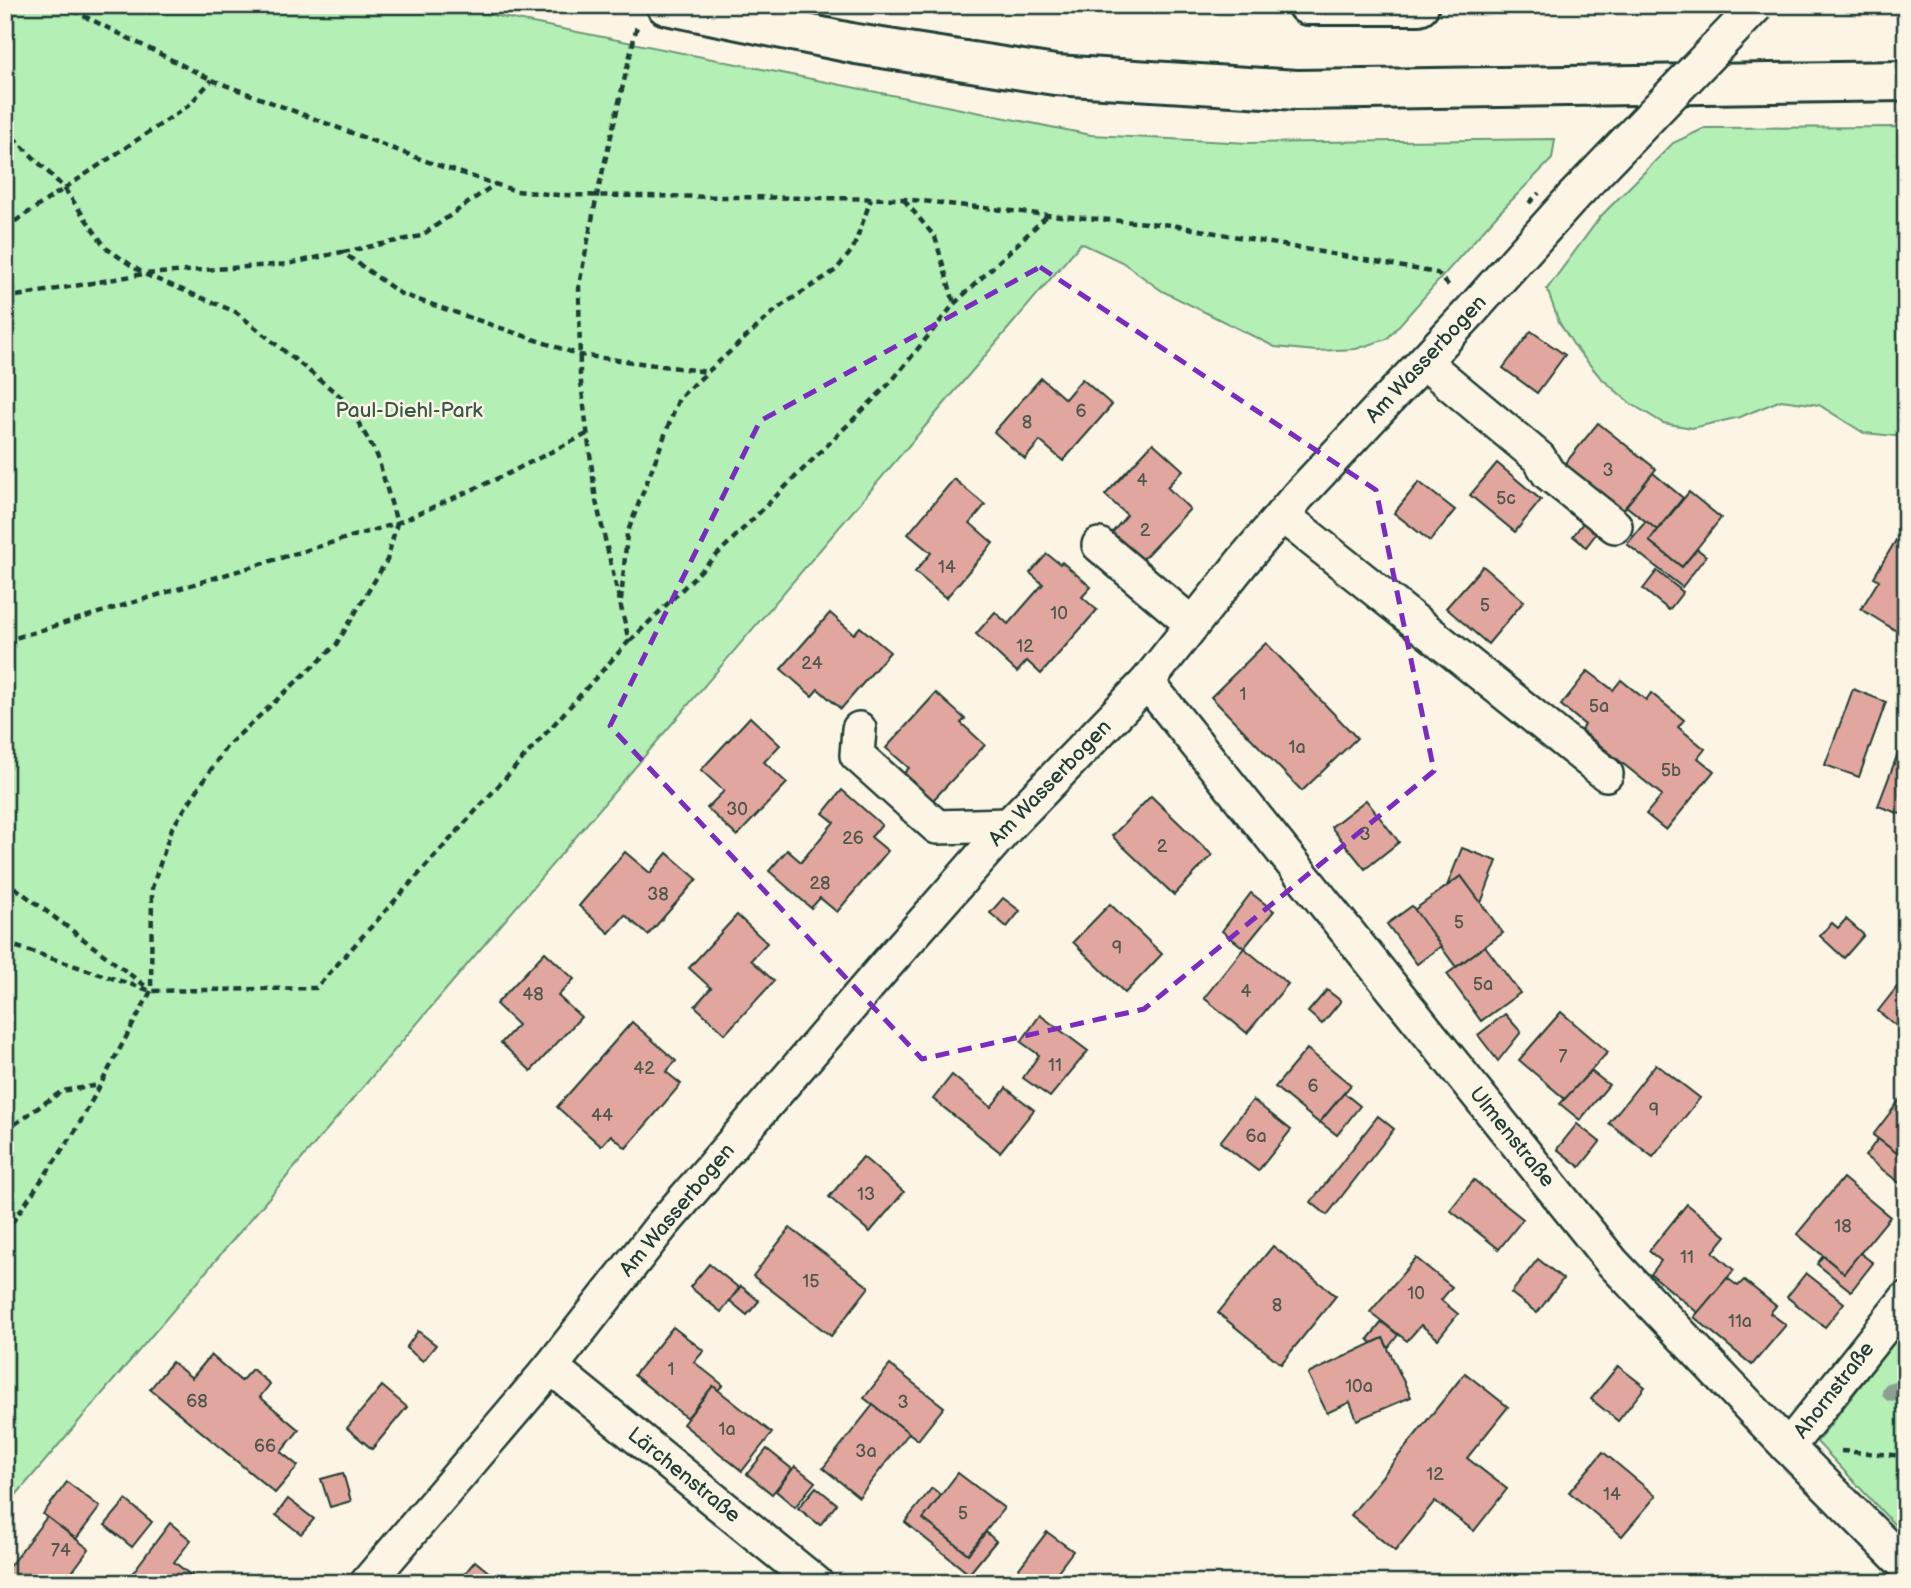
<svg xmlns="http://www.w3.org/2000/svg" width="1911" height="1588" font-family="'Balsamiq Sans',sans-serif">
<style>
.green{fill:#b4f0b6;stroke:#6a9675;stroke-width:2}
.building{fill:#e1a79e;stroke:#1f3d34;stroke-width:2}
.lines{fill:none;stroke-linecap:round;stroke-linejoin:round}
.minor-casing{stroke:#1f3d34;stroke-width:38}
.highway-casing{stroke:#1f3d34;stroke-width:44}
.path{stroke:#1f3d34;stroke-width:4.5;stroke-dasharray:7 5;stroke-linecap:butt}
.minor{stroke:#fcf5e5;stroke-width:33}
.highway{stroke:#fcf5e5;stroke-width:38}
.minor-bridge-casing{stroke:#1f3d34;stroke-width:38;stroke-linecap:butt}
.path-bridge{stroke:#1f3d34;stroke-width:4.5;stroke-dasharray:7 5;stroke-linecap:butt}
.minor-bridge{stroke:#fcf5e5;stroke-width:33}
.tree{fill:#8f9f8f}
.marked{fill:none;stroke:#7b2cbf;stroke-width:5;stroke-dasharray:14 9;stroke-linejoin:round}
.labels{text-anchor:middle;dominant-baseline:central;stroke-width:5;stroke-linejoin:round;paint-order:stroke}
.number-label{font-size:18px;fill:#50584e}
.street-label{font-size:21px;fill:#1f3d34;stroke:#fcf5e5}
.park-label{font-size:21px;fill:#355848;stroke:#fcf5e5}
</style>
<rect width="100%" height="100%" fill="#fcf5e5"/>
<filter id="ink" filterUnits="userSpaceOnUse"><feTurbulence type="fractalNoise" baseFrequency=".0143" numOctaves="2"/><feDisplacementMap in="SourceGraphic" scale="14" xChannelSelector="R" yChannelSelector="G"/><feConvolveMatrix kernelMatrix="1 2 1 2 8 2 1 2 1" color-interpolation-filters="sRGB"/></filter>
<g filter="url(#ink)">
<g class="green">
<path d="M5,5H460L487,14L1091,135L1249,143L1555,139L1552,159L1496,216L1387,339L1356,349L1316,351L1275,347L1162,291L1122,262L1081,243L5,1508Z"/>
<path d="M1906,127V437L1864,433L1819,405L1781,400L1740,417L1692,428L1663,423L1630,403L1600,377L1575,347L1559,322L1547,289L1601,216L1673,143L1705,128Z"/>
<path d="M1906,1327V1537L1817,1442Z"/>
</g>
<g class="building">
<path d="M1531,331L1565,355L1537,393L1503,368Z"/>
<path d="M1041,378L1065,399L1082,379L1112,405L1063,461L1040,441L1025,459L994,432Z"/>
<path d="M1598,423L1656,469L1617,518L1559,471Z"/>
<path d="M1153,443L1183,470L1167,487L1190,509L1140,562L1111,534L1127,515L1105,495Z"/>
<path d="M1497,463L1541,500L1515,532L1470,495Z"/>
<path d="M1653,473L1683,498L1657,530L1626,506Z"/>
<path d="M954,479L985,505L970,523L993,543L946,598L915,572L931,553L908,534Z"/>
<path d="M1419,482L1455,510L1430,541L1394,513Z"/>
<path d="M1689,492L1721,518L1682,567L1649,541Z"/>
<path d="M1586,519L1599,530L1586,547L1573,536Z"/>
<path d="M1646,521L1657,530L1649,541L1682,567L1697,549L1706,556L1682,587L1627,544Z"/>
<path d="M1905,525H1906V637L1861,609L1879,580L1874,577Z"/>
<path d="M1047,554L1060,564L1062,562L1091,587L1082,597L1097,610L1041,674L1027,661L1017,672L976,634L995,612L1008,624L1043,584L1030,573Z"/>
<path d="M1483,566L1524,601L1488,644L1446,608Z"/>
<path d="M1657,571L1683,592L1669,610L1643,589Z"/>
<path d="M830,613L854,634L860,627L890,652L841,709L818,689L812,696L781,669Z"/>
<path d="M1266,643L1357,738L1302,791L1211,697Z"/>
<path d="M1588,671L1613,690L1621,680L1646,700L1651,693L1684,720L1678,727L1705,749L1698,758L1714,771L1666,830L1646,814L1662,795L1581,730L1585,725L1561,705Z"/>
<path d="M1853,689L1886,702L1859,777L1825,765Z"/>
<path d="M936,693L965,719L961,723L985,745L933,800L904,773L909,768L886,748Z"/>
<path d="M750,717L780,745L764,762L787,783L737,836L707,808L724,791L701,770Z"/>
<path d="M1903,740L1906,741V816L1878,806Z"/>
<path d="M842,790L882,825L871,837L888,851L837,912L820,898L811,908L769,871L787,850L801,862L834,822L823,813Z"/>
<path d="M1151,796L1212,855L1174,895L1112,836Z"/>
<path d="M1366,800L1399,842L1365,869L1331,827Z"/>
<path d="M1462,848L1497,861L1481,903L1461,876L1447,886Z"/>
<path d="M625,852L650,873L667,853L697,879L648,935L625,915L609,933L579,906Z"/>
<path d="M1461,876L1503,933L1456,967L1414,910Z"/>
<path d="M1251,893L1274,911L1244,948L1222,931Z"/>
<path d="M1003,898L1020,911L1007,927L990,913Z"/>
<path d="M1110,904L1162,954L1125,993L1073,942Z"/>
<path d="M1412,906L1441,946L1417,964L1387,924Z"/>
<path d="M737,915L767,943L751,960L774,981L725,1034L695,1006L711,988L689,968Z"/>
<path d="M1846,919L1864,935L1844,958L1820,936L1832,923L1838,928Z"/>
<path d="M1485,946L1520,993L1481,1021L1447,974Z"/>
<path d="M1244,948L1288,984L1247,1033L1204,998Z"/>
<path d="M545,952L574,979L558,996L581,1017L531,1071L501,1043L518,1025L496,1004Z"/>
<path d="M1897,987L1906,994L1905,1033L1878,1011Z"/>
<path d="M1327,990L1341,1001L1322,1024L1308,1012Z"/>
<path d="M1561,1012L1608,1052L1565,1099L1519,1060Z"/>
<path d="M1505,1014L1521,1032L1498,1061L1478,1035Z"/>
<path d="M1040,1015L1088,1051L1050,1097L1023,1078L1039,1055L1021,1042Z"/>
<path d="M632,1022L676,1061L666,1072L681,1084L626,1148L611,1135L601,1146L557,1107Z"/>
<path d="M1307,1049L1351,1085L1319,1123L1275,1087Z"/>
<path d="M1656,1064L1700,1098L1653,1157L1609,1123Z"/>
<path d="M1591,1071L1609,1085L1580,1120L1560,1104Z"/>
<path d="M952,1075L991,1107L1006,1088L1034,1110L1000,1152L933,1099Z"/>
<path d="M1906,1092V1160L1873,1135Z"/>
<path d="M1344,1093L1360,1106L1337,1135L1320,1122Z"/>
<path d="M1253,1100L1291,1130L1258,1171L1220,1142Z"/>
<path d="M1378,1116L1394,1129L1327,1215L1311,1202Z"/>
<path d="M1577,1124L1600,1142L1580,1167L1557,1149Z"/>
<path d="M1878,1139L1906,1160V1188L1865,1156Z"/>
<path d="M863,1157L904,1192L870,1232L829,1197Z"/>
<path d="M1843,1178L1890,1217L1844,1273L1797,1234Z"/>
<path d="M1474,1180L1523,1219L1499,1249L1450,1210Z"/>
<path d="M1687,1204L1726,1236L1713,1252L1734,1270L1698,1313L1651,1274L1661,1261L1649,1251Z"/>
<path d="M790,1228L869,1287L831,1336L753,1276Z"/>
<path d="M1273,1246L1336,1296L1281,1364L1218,1313Z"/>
<path d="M1860,1253L1873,1263L1851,1291L1817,1264L1823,1256L1844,1273Z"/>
<path d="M1416,1258L1452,1287L1441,1300L1458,1314L1438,1339L1421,1325L1407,1341L1370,1312Z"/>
<path d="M1538,1259L1563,1279L1537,1313L1511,1293Z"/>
<path d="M709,1264L739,1288L721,1312L690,1287Z"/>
<path d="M1806,1273L1844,1303L1825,1327L1787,1297Z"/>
<path d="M1727,1278L1738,1286L1744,1280L1776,1306L1770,1313L1786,1325L1752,1365L1694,1317Z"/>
<path d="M741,1286L759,1301L747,1315L730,1301Z"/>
<path d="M1382,1322L1398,1335L1388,1348L1383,1338L1372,1343L1368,1339Z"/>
<path d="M673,1327L704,1351L694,1362L723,1385L718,1390L713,1386L687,1418L634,1375Z"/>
<path d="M418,1331L436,1345L423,1361L406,1348Z"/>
<path d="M1383,1338L1411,1397L1357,1420L1350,1402L1327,1413L1308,1374Z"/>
<path d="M211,1355L241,1381L252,1369L270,1384L260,1397L299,1430L281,1452L298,1466L275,1493L150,1389L172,1362L192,1378Z"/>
<path d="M890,1365L944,1407L918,1440L864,1398Z"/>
<path d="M1618,1366L1645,1387L1618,1421L1591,1399Z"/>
<path d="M1465,1373L1508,1407L1467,1458L1507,1489L1474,1531L1435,1501L1395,1551L1351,1515Z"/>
<path d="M382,1386L407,1407L372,1449L347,1428Z"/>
<path d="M713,1386L772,1433L742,1471L683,1424Z"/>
<path d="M873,1405L909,1433L859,1497L823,1468Z"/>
<path d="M767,1449L792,1469L772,1494L747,1474Z"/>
<path d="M1603,1452L1656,1496L1622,1536L1569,1492Z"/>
<path d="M795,1466L815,1482L795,1507L776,1491Z"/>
<path d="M343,1473L351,1501L330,1507L321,1479Z"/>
<path d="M958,1473L1004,1508L968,1554L923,1519Z"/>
<path d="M67,1482L100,1507L76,1539L43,1514Z"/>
<path d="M816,1487L837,1504L820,1525L798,1508Z"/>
<path d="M932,1488L941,1495L923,1519L968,1554L986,1532L996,1541L969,1574L905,1522Z"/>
<path d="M288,1499L314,1519L301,1534L276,1515Z"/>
<path d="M126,1500L152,1522L132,1547L105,1525Z"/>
<path d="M47,1517L89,1549L64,1583H5V1572Z"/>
<path d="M170,1523L191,1540L174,1562L201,1583H125Z"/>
<path d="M1047,1532L1073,1551L1049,1583H1008Z"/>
<path d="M475,1561L502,1583H457Z"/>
<path d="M1721,1575L1732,1583H1715Z"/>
</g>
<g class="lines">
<g class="minor-casing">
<g id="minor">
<path d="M1424,362L1539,458L1548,473L1615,526"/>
<path d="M1282,515L1606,774"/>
<path d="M1099,545L1192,624"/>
<path d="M1147,682L1612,1262L1788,1447L1906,1566"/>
<path d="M859,729L857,755L937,827L1009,825"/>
<path d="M551,1367L816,1583"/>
<path d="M1788,1447L1906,1299"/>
<path d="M367,1583L551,1367L663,1224L886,965L1009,825L1147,682L1243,561L1298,496L1471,311L1573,197"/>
</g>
</g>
<g class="highway-casing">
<g id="highway">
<path d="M666,5L856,44L1055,75L1297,90L1906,81"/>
<path d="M1307,5H1419"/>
</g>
</g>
<g class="path">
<path d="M62,5L212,80L434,164L516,191L558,195L904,199L1048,215L1172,225L1437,273L1450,287"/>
<path d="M5,129L64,188L106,248L144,274L236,312L346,401L377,455L397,523L387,560L336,645L226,747L172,828L152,888L151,991L76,1130L5,1233"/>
<path d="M904,200L935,237L954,303"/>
<path d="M5,228L188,106L212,80"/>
<path d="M343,252L421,236L495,184"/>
<path d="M5,298L144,274L288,264L342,252L401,294L580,355L708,372"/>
<path d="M621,601L627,534L679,398L778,308L836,270L853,249L871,199"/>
<path d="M5,641L397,523L505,475L587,434"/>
<path d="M630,641L891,382L954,304L1048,215"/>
<path d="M5,880L148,988"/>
<path d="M5,943L151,991L316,988L629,641L596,501L580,375L579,285L597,195L637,26"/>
<path d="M5,1131L62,1091L100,1085"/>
<path d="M1841,1451L1906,1456"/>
</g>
<use href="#minor" class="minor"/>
<use href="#highway" class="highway"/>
<g class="minor-bridge-casing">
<path id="minor-bridge" d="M1573,197L1757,5"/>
</g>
<path class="path-bridge" d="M1529,203L1539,193"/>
<use href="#minor-bridge" class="minor-bridge"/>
</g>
<circle class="tree" cx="1892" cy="1392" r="10"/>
</g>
<path class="marked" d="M1040,267L1376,490L1434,771L1144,1009L922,1059L610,726L760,421Z"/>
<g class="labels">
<g class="number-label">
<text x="1081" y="411">6</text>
<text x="1027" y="422">8</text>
<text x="1608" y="470">3</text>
<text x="1142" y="480">4</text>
<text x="1506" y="498">5c</text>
<text x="1145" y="530">2</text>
<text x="947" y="567">14</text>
<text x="1485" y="605">5</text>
<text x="1059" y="613">10</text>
<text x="1025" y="646">12</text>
<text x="812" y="663">24</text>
<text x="1243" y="694">1</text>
<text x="1599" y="706">5a</text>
<text x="1297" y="747">1a</text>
<text x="1671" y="770">5b</text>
<text x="737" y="809">30</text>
<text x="1365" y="834">3</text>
<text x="853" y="838">26</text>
<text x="1162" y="846">2</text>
<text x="820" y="883">28</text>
<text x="658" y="894">38</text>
<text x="1459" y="922">5</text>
<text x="1117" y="948">9</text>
<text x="1483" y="984">5a</text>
<text x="1246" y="991">4</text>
<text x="533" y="994">48</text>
<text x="1563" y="1056">7</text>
<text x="1055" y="1065">11</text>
<text x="644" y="1068">42</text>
<text x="1313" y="1086">6</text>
<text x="1654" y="1110">9</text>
<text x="602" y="1115">44</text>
<text x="1256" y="1136">6a</text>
<text x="866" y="1194">13</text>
<text x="1843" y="1226">18</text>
<text x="1687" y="1257">11</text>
<text x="811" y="1281">15</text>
<text x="1416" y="1293">10</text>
<text x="1277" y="1305">8</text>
<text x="1740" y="1321">11a</text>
<text x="671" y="1369">1</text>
<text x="1359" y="1386">10a</text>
<text x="197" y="1401">68</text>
<text x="903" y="1402">3</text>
<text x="727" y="1429">1a</text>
<text x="265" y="1446">66</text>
<text x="866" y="1451">3a</text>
<text x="1435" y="1474">12</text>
<text x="1612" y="1494">14</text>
<text x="963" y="1513">5</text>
<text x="61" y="1550">74</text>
</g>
<g class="street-label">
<text transform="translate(1426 359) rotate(-47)">Am Wasserbogen</text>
<text transform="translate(1050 783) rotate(-46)">Am Wasserbogen</text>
<text transform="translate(1512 1137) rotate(51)">Ulmenstraße</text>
<text transform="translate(677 1210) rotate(-50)">Am Wasserbogen</text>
<text transform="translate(1834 1390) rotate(-52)">Ahornstraße</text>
<text transform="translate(684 1475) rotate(39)">Lärchenstraße</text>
</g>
<g class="park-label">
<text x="409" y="410">Paul-Diehl-Park</text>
</g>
</g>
<rect width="1911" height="1588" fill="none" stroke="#fcf5e5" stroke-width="28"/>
<rect x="14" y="14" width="1883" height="1560" fill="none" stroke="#1f3d34" stroke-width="2.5" filter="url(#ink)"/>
</svg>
